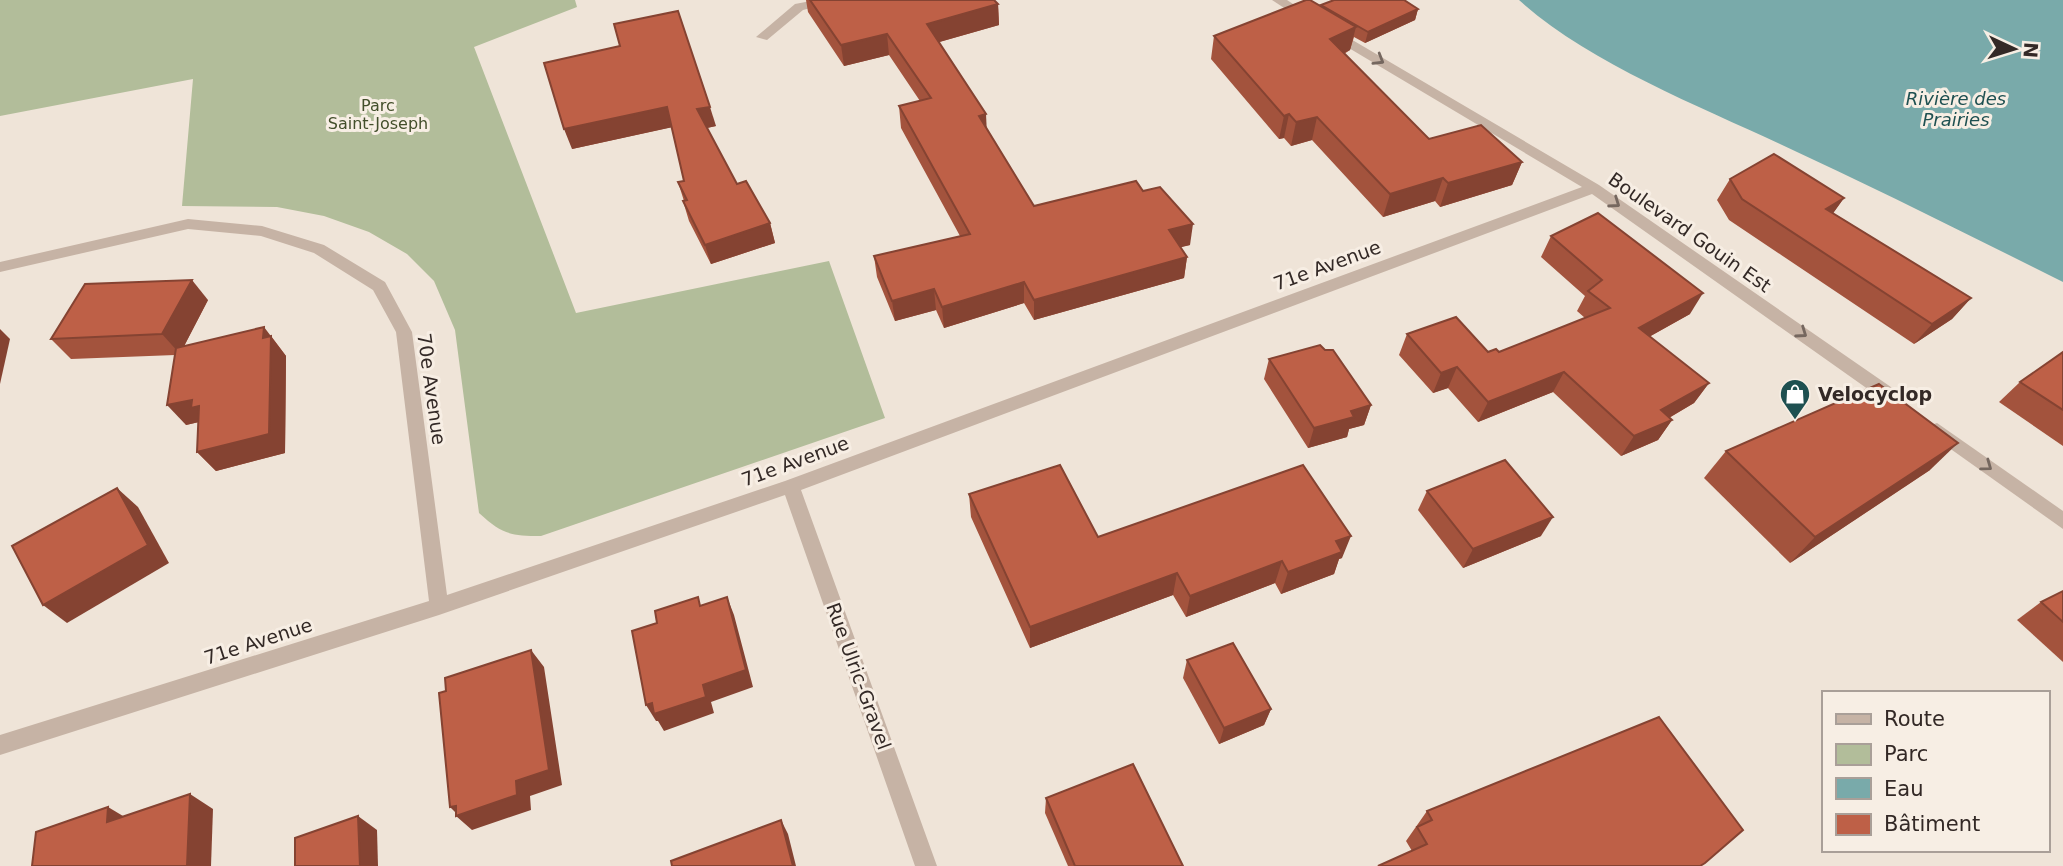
<svg xmlns="http://www.w3.org/2000/svg" width="2063" height="866" font-family="'DejaVu Sans',sans-serif">
<style>
.green{fill:#b2bd9a}
.water{fill:#79aaaa}
.lines{fill:none;stroke-linecap:round;stroke-linejoin:round}
.minor{fill:#c6b3a5;fill-rule:evenodd}
.wall{fill:#a3533d}
.shaded-wall{fill:#854332}
.building{fill:#be6047;stroke:#854332;stroke-width:2}
.oneway{stroke:#75675f}
.labels{text-anchor:middle;dominant-baseline:central;stroke-width:6;stroke-linejoin:round;paint-order:stroke}
.far-park-label{font-size:16px;fill:#434f2b;stroke:#f7eee4}
.far-water-label{font-size:18px;font-style:italic;fill:#1e5051;stroke:#f7eee4}
.street-label{font-size:19px;fill:#332926;stroke:#f7eee4}
.poi-label{font-size:19px;font-weight:bold;fill:#332926;stroke:#f7eee4;text-anchor:start}
</style>
<rect width="100%" height="100%" fill="#efe4d8"/>
<path class="green" d="M0,0H575L577,7L474,47L576,313L829,261L885,418L541,536C510,536 502,534 479,513L455,330L434,281L407,254L369,232L324,216L277,207L182,206L193,79L0,116Z"/>
<path class="water" d="M1519,0H2063V282C1969,235 1875,188 1780,144C1697,105 1587,62 1519,0Z"/>
<g class="lines">
<g class="minor">
<path d="M816,0H841L803,10L767,40L756,37L795,4Z"/>
<path d="M1272,0H1287L1314,18L1304,21Z"/>
<path d="M1332,28L1599,185L1901,394L1904,399L1901,404H1889L1592,194L801,490L937,866H915L785,495L439,615L0,755V735L429,601L396,332L373,290L314,253L261,236L188,229L0,272V262L188,219L262,226L324,245L385,282L412,332L447,595L785,481L1582,187L1327,35L1326,32Z"/>
<path d="M1937,423L2063,511V529L1931,435L1928,430L1931,425Z"/>
</g>
</g>
<g class="wall">
<path d="M800,0H994L998,4L999,25L939,42L987,129L1034,206L1143,191L1190,245L1180,247L1187,257L1184,278L1034,320L1024,303L944,328L936,310L895,321L877,277L874,256L960,236L901,128L899,106L920,101L889,55L844,66L808,12L806,0Z"/>
<path d="M1321,5L1418,9L1415,20L1365,43L1354,37L1350,50L1344,54L1429,139L1522,162L1512,185L1440,207L1435,201L1383,217L1312,140L1291,146L1284,138L1279,139L1211,59L1214,36L1321,6Z"/>
<path d="M620,46L716,126L707,128L737,184L770,223L775,243L711,264L689,221L683,201H684L678,182L684,181L672,127L572,149Z"/>
<path d="M1730,179L1844,198L1833,213L1971,298L1952,319L1914,344L1729,220L1717,200Z"/>
<path d="M1551,236L1690,314L1649,337L1709,383L1694,403L1669,418L1672,420L1658,440L1621,456L1553,392L1478,422L1448,388L1433,393L1399,355L1407,334L1488,352H1499L1585,318L1577,311L1585,296L1541,257Z"/>
<path d="M208,300L184,346L271,336L286,356L285,453L216,471L197,452L199,422L186,425L175,355L71,359L51,339Z"/>
<path d="M2063,352V446L1999,402L2020,382Z"/>
<path d="M1269,359L1371,405L1364,425L1349,429L1347,437L1308,448L1264,379Z"/>
<path d="M1726,451L1930,470L1790,563L1704,478Z"/>
<path d="M1427,491L1541,536L1463,568L1418,510Z"/>
<path d="M969,494L1098,537L1342,558L1339,559L1334,574L1281,594L1275,583L1186,617L1173,595L1030,648L971,517Z"/>
<path d="M2063,591V662L2017,620L2041,602Z"/>
<path d="M1187,660L1271,709L1264,725L1219,744L1183,678Z"/>
<path d="M1046,798L1183,866H1068L1045,813Z"/>
<path d="M1427,811L1705,863L1701,866H1378L1412,851L1406,841Z"/>
</g>
<g class="shaded-wall">
<path d="M998,4L999,25L929,45L927,24Z"/>
<path d="M1418,9L1415,20L1365,43L1368,32Z"/>
<path d="M1356,27L1350,50L1324,63L1330,39Z"/>
<path d="M887,34L889,55L844,66L841,45Z"/>
<path d="M667,107L673,127L572,149L564,129Z"/>
<path d="M710,107L716,126L702,129L697,109Z"/>
<path d="M986,114L987,135L979,116Z"/>
<path d="M1289,114L1284,138L1279,139L1284,116Z"/>
<path d="M1317,117L1312,140L1291,146L1296,122Z"/>
<path d="M1522,162L1512,185L1440,207L1448,183Z"/>
<path d="M1443,178L1435,201L1383,217L1390,194Z"/>
<path d="M1844,198L1829,219L1826,209Z"/>
<path d="M770,223L775,243L711,264L705,245Z"/>
<path d="M1193,224L1190,245L1166,251L1169,230Z"/>
<path d="M1187,257L1184,278L1034,320V300Z"/>
<path d="M192,280L208,300L180,354L162,334Z"/>
<path d="M1024,282V303L944,328L942,307Z"/>
<path d="M934,289L936,310L895,321L892,301Z"/>
<path d="M1703,293L1690,314L1627,349L1639,328Z"/>
<path d="M1971,298L1952,319L1914,344L1932,324Z"/>
<path d="M264,327L286,356L285,453L216,471L197,452L263,338Z"/>
<path d="M0,329L10,339L0,384Z"/>
<path d="M1457,367L1448,388L1433,393L1441,373Z"/>
<path d="M1564,372L1553,392L1478,422L1488,402Z"/>
<path d="M1709,383L1694,403L1648,430L1672,420L1658,440L1621,456L1634,436L1661,410Z"/>
<path d="M192,400L199,406L203,421L186,425L167,405Z"/>
<path d="M1371,405L1364,425L1349,429L1347,437L1308,448L1314,428L1351,411Z"/>
<path d="M1958,443L1930,470L1790,563L1815,537Z"/>
<path d="M117,488L138,507L169,563L67,623L43,605Z"/>
<path d="M1553,517L1541,536L1463,568L1473,549Z"/>
<path d="M1351,536L1342,558L1339,559L1334,574L1281,594L1288,572L1336,541Z"/>
<path d="M1282,561L1275,583L1186,617L1190,596Z"/>
<path d="M1177,573L1173,595L1030,648V627Z"/>
<path d="M727,597L734,615L753,687L711,702L714,713L664,731L658,721H656L646,705L703,685Z"/>
<path d="M531,650L544,667L562,785L530,796L531,810L472,830L456,816L458,815L450,807L516,781Z"/>
<path d="M1271,709L1264,725L1219,744L1224,728Z"/>
<path d="M190,794L213,809L211,866H187Z"/>
<path d="M108,807L133,822H107Z"/>
<path d="M358,816L377,830L378,866H360Z"/>
<path d="M781,820L788,834L796,866H793Z"/>
</g>
<g class="building">
<path d="M810,0H994L998,4L927,24L986,114L979,116L1034,206L1136,181L1143,191L1160,187L1193,224L1169,230L1187,257L1034,300L1024,282L942,307L934,289L892,301L874,256L970,234L899,106L931,98L887,34L841,45Z"/>
<path d="M1306,0H1310L1356,27L1330,39L1429,139L1481,125L1522,162L1448,183L1443,178L1390,194L1317,117L1296,122L1289,114L1284,116L1214,36Z"/>
<path d="M1334,0H1404L1418,9L1368,32L1321,5Z"/>
<path d="M678,11L710,107L697,109L737,184L746,181L770,223L705,245L683,201L687,200L678,182L684,181L667,107L564,129L544,63L620,46L614,24Z"/>
<path d="M1774,154L1844,198L1826,209L1971,298L1932,324L1742,199L1730,179Z"/>
<path d="M1598,213L1703,293L1639,328L1709,383L1661,410L1672,420L1634,436L1564,372L1488,402L1457,367L1441,373L1407,334L1456,317L1488,352L1496,349L1499,352L1610,308L1588,291L1602,280L1551,236Z"/>
<path d="M192,280L162,334L51,339L85,284Z"/>
<path d="M264,327L263,338L271,336L269,434L197,452L199,406L191,408L192,400L167,405L176,348Z"/>
<path d="M1320,345L1325,350H1333L1371,405L1351,411L1354,417L1314,428L1269,359Z"/>
<path d="M2063,352V410L2020,382Z"/>
<path d="M1879,384L1958,443L1815,537L1726,451Z"/>
<path d="M1505,460L1553,517L1473,549L1427,491Z"/>
<path d="M1060,465L1098,537L1303,465L1351,536L1336,541L1342,552L1288,572L1282,561L1190,596L1177,573L1030,627L969,494Z"/>
<path d="M117,488L148,545L43,605L12,546Z"/>
<path d="M2063,591V622L2041,602Z"/>
<path d="M698,597L700,606L727,597L746,670L703,685L706,697L654,714L652,703L646,705L632,631L657,623L655,611Z"/>
<path d="M1233,643L1271,709L1224,728L1187,660Z"/>
<path d="M531,650L549,770L516,781L517,795L456,816V806L450,807L439,693L446,691L445,678Z"/>
<path d="M1659,717L1743,830L1705,863L1700,866H1378L1427,844L1417,827L1432,820L1427,811Z"/>
<path d="M1133,764L1183,866H1075L1046,798Z"/>
<path d="M190,794L187,866H32L36,832L108,807L107,822Z"/>
<path d="M358,816L360,866H295V838Z"/>
<path d="M781,820L793,866H672L671,861Z"/>
</g>
<defs><path id="oneway-chevron" d="M-2-3.5L2.5 0L-2 3.5" fill="none" stroke-width="1.6" stroke-linecap="round" stroke-linejoin="round" transform="scale(1.75)"/></defs>
<g class="oneway">
<use href="#oneway-chevron" transform="translate(1379 60) rotate(31)"/>
<use href="#oneway-chevron" transform="translate(1615 203) rotate(35)"/>
<use href="#oneway-chevron" transform="translate(1802 333) rotate(35)"/>
<use href="#oneway-chevron" transform="translate(1987 466) rotate(36)"/>
</g>
<defs>
<g id="shop-pin" transform="scale(1.575)"><path d="M0 17L-7.5 6A9.5 9.5 0 1 1 7.5 6Z" fill="#1e5051" stroke="#f7eee4"/><path d="M-5-2.5h2.3a2.7 3.5 0 0 1 5.4 0H5L5.5 6h-11ZM-1.5-2.5h3a1.5 2.3 0 0 0-3 0Z" fill="#fff"/></g>
</defs>
<g fill-rule="evenodd">
<use href="#shop-pin" x="1795" y="394"/>
</g>
<g class="labels">
<g class="far-park-label">
<text x="378" y="105">Parc<tspan x="378" dy="18">Saint-Joseph</tspan></text>
</g>
<g class="far-water-label">
<text x="1956" y="98">Rivière des<tspan x="1956" dy="21">Prairies</tspan></text>
</g>
<g class="street-label">
<text transform="translate(1690 232) rotate(35)">Boulevard Gouin Est</text>
<text transform="translate(1327 265) rotate(-20)">71e Avenue</text>
<text transform="translate(432 389) rotate(82)">70e Avenue</text>
<text transform="translate(795 461) rotate(-20)">71e Avenue</text>
<text transform="translate(258 641) rotate(-18)">71e Avenue</text>
<text transform="translate(859 676) rotate(70)">Rue Ulric-Gravel</text>
</g>
<g class="poi-label">
<text x="1818" y="394">Velocyclop</text>
</g>
</g>
<rect x="1822" y="691" width="228" height="161" fill="#f7eee4" stroke="#a99f98" stroke-width="2"/>
<rect x="1836" y="714" width="35" height="10" fill="#c6b3a5" stroke="#a99f98" stroke-width="2"/>
<text x="1884" y="726" font-size="21" fill="#332926">Route</text>
<rect x="1836" y="744" width="35" height="21" fill="#b2bd9a" stroke="#a99f98" stroke-width="2"/>
<text x="1884" y="761" font-size="21" fill="#332926">Parc</text>
<rect x="1836" y="778" width="35" height="21" fill="#79aaaa" stroke="#a99f98" stroke-width="2"/>
<text x="1884" y="796" font-size="21" fill="#332926">Eau</text>
<rect x="1836" y="814" width="35" height="21" fill="#be6047" stroke="#a99f98" stroke-width="2"/>
<text x="1884" y="831" font-size="21" fill="#332926">Bâtiment</text>
<g transform="translate(2014 49) rotate(94)" stroke="#f7eee4" stroke-width="5" paint-order="stroke">
<path d="M0-5L12 26L0 18L-12 26Z" fill="#332926"/>
<text y="-10" font-size="19" font-weight="bold" text-anchor="middle" fill="#332926">N</text>
</g>
</svg>
